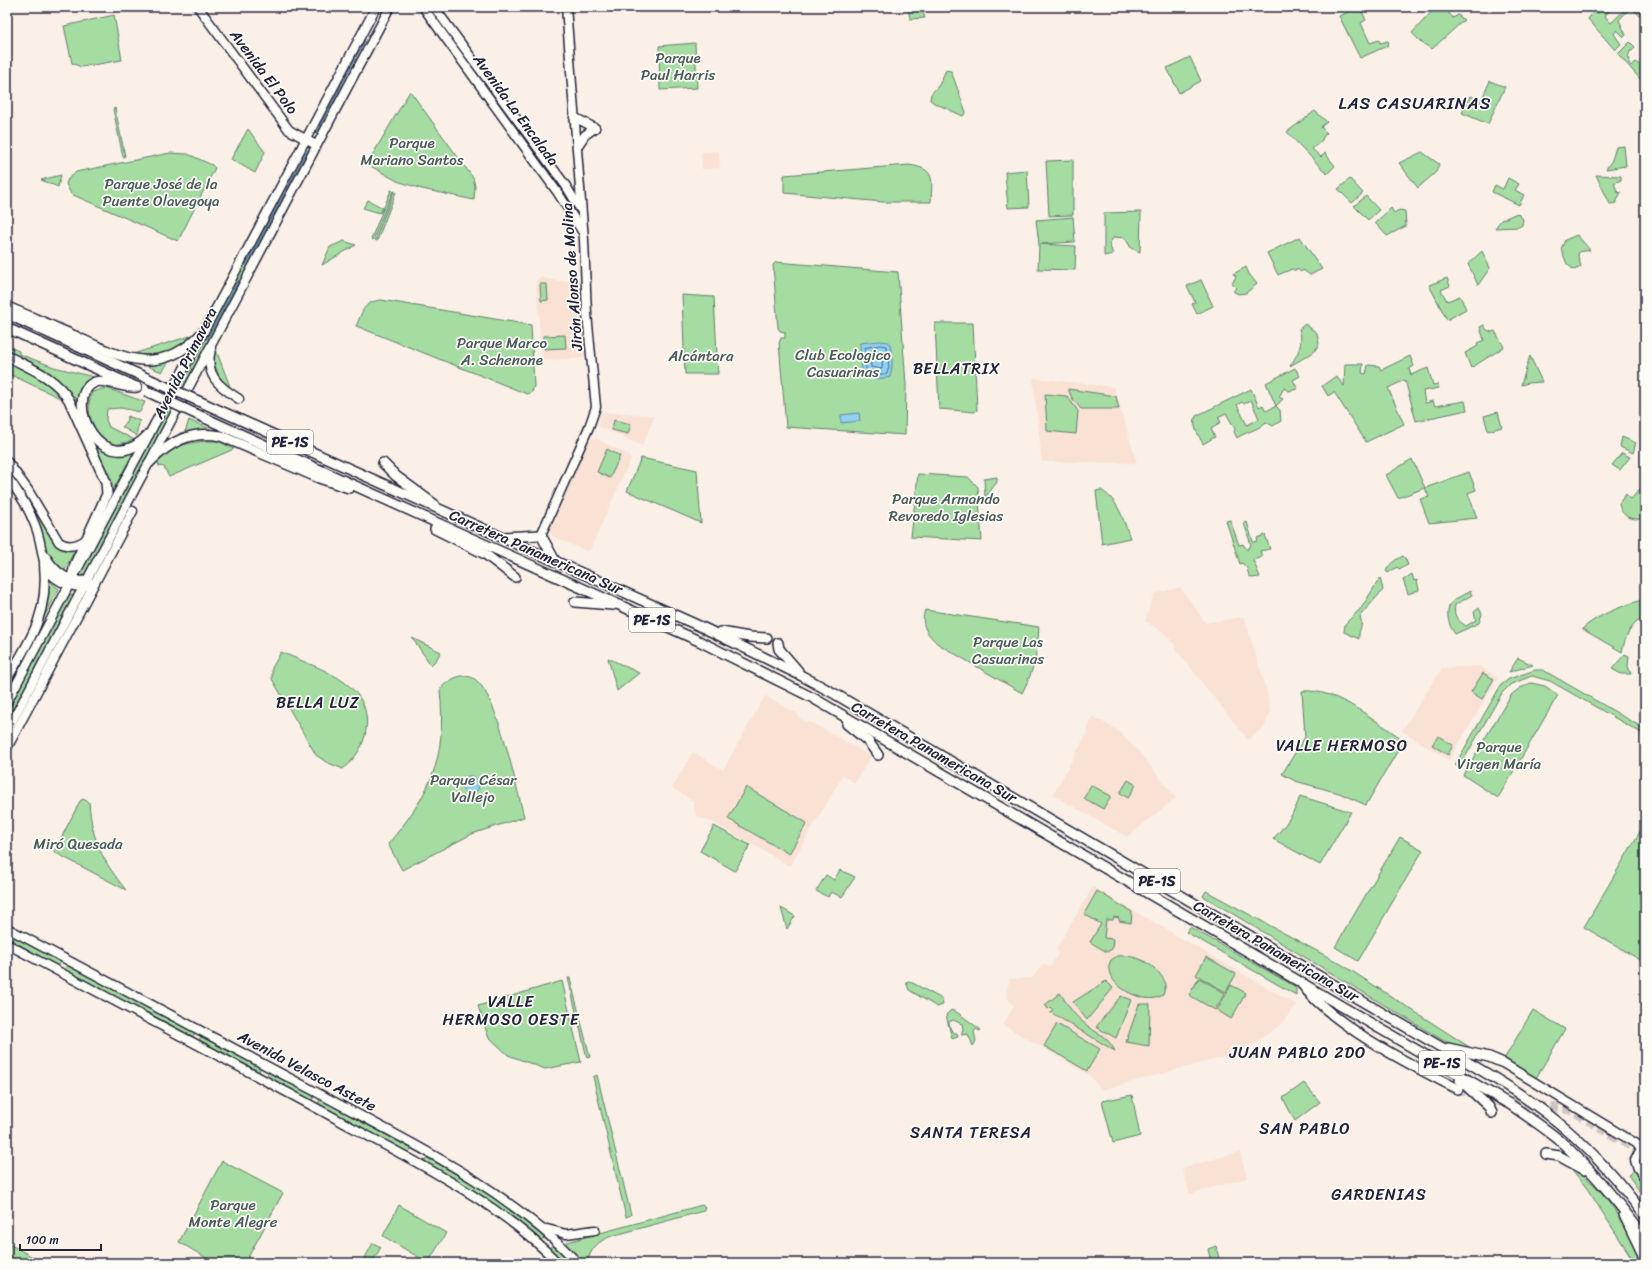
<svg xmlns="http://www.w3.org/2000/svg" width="1652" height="1270" font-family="Sriracha,sans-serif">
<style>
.built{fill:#f9e1d4}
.green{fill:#a4dca1;stroke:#637f6e;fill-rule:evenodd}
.water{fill:#90d0f1;stroke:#648aa8}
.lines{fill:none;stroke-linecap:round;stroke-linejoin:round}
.shore{stroke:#4e6884;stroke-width:1}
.stream{stroke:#648aa8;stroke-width:1.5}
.highway-tunnel{stroke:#d0c7c5;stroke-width:9;stroke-dasharray:9 4.5;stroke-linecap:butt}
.major-casing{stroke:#22223b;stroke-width:11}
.highway-casing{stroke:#22223b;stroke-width:12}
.major{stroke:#fdfcf7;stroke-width:8}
.highway{stroke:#fdfcf7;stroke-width:9}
.highway-bridge-casing{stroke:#22223b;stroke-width:12;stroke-linecap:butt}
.highway-bridge{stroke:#fdfcf7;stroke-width:9}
.labels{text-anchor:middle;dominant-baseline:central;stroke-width:3.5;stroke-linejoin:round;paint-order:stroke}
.shield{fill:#fdfcf7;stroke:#646373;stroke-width:1}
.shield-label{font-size:14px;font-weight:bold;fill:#22223b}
.park-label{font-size:15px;fill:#495a5a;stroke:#fdfcf7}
.street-label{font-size:15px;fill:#22223b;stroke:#fdfcf7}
.neighbourhood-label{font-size:16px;letter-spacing:1px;fill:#22223b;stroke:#fdfcf7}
.quarter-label{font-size:17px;letter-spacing:1px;fill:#22223b;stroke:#fdfcf7}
</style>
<rect width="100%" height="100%" fill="#fbf0e7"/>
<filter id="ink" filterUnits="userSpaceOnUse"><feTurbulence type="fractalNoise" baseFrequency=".025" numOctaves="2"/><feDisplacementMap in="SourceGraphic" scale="8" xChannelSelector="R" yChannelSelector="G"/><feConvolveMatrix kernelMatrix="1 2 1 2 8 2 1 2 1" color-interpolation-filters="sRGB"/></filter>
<g filter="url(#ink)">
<g class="built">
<path d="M719,151L720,168L702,169L701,152Z"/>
<path d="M540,277L558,281L580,280L584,358L542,361L536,281Z"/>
<path d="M1033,378L1114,387L1137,463L1042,462Z"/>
<path d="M601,412L652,415L654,418L642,446L598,426Z"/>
<path d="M595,438L629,455L631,459L590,550L586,551L552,536L549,530L588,441Z"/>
<path d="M1180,587L1206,623L1244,617L1267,692L1270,712L1265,726L1248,740L1174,647L1175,645L1165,634L1145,621L1154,594Z"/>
<path d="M1480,666L1498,678L1449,760L1402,731L1442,668Z"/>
<path d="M765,696L798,714L799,718L807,722H810L871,756L855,783L843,775L790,866L714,823L696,816L693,801L672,788L693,752L723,770Z"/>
<path d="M1092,716L1117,730L1139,752L1176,798L1127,837L1053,795L1086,735Z"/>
<path d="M1093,887L1297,1005L1280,1025L1255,1043L1231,1055L1102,1090L1088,1074L1003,1025L1014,1006L1008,998L1007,989L1010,979L1032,978L1043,964L1050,967L1058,954L1057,947Z"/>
<path d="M1240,1152L1247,1178L1190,1194L1182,1168Z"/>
</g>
<g class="green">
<path d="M908,7H921L925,18L910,19Z"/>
<path d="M1360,7L1366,20L1361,23L1370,43L1379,40L1380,43L1388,41L1389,43L1387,46L1360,58L1339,16Z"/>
<path d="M1436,7H1444L1453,18L1458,15L1464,20L1432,49L1422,43L1412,33Z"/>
<path d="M1603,7H1612L1605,16L1611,23L1628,7H1643L1645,14L1640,16L1631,7L1619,20L1626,35L1624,37L1617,30L1614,34L1621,44L1615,50L1588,19L1594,11L1598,13Z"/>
<path d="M114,15L122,60L81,67L72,63L64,26Z"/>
<path d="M1630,42L1635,47L1632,51H1630L1628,58L1630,59L1629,63L1631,66L1636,62L1645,69V76L1641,80L1618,54Z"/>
<path d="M695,43L697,88L660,90L659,46Z"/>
<path d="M1190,57L1201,81L1179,93L1167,68Z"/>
<path d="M946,70L951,71L966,112L963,116L934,103L930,100L931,94L939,85Z"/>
<path d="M1490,81L1505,87L1488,124L1462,113L1470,96L1476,98L1474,104L1479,105Z"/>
<path d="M341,86L343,87L318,135L316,133Z"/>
<path d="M410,91L473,178L475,186L474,200L422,189L397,181L367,164Z"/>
<path d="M115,108L125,156L123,157L113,109Z"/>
<path d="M1315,111L1327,122L1321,127L1327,133L1323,137L1322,140L1312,149L1321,157L1325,153L1335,166L1327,174L1287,132Z"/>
<path d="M248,129L265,152L255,173L231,159Z"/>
<path d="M308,145L311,147L85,575L77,577Z"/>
<path d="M1624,146L1626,166L1606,169L1612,160L1616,147Z"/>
<path d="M1422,152L1439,164L1436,172L1418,188L1399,163Z"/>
<path d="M170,153L188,154L212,165L215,168L178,241L71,194L66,184L68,179L76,172Z"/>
<path d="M1073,160V215L1049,216L1046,161Z"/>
<path d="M909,165C936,169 932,178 931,202H883L784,193V175Z"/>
<path d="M1027,170L1029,207L1008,208L1005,172Z"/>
<path d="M61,175L58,187L41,180Z"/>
<path d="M1596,175L1621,176V180L1614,183L1618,193L1621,192L1616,203L1610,204Z"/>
<path d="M1508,178L1519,184L1515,190L1524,195L1519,205L1492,192L1495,185L1503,189Z"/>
<path d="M1350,179L1363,193L1352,203L1338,189Z"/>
<path d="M391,190L393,191L373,240L371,239Z"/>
<path d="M394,191L396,192L377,241L375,240Z"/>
<path d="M1366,196L1379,210L1368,220L1354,206Z"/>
<path d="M368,200L383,208L380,213L363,208Z"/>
<path d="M1391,208L1394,213L1399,210L1405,211L1406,226L1387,236L1375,223Z"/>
<path d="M1141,212L1140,252L1131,248L1125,238L1114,237L1109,244L1113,254L1104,256V213Z"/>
<path d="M1517,213L1523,219L1522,225L1519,227L1495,228L1501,220Z"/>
<path d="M1073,217L1075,242L1040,244L1076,246L1075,270L1038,269L1039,244L1036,220Z"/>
<path d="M1577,235L1590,250L1579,252L1578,256L1581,267L1574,270L1567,264L1561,249L1565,240Z"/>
<path d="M1300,237L1322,269L1310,275L1303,270L1301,272L1297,269L1296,271L1292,269L1278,275L1267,253Z"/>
<path d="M344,241L356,245L322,265L330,247Z"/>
<path d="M1482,251L1490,268L1478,285L1468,264Z"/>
<path d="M776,262L898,272L906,385L905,435L786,427L779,343L781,338H785V332L780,331L778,328L773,265Z"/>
<path d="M1246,267L1249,274L1257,284L1246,293L1238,294L1233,291L1236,288L1232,284L1236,276L1233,274Z"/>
<path d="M1447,278L1450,286L1441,290L1447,301L1460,296L1466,309L1447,320L1429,285Z"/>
<path d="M1201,280L1213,306L1197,314L1192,304L1195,302L1187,286Z"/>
<path d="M540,284H547L548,300L541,301Z"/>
<path d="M682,295L714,297L718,374H685Z"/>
<path d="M381,300L531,325L534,386L532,392L527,394L356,326C363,311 363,302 381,300Z"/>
<path d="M935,323H973L977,410L975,412L939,409Z"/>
<path d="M1305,324L1317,333L1319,344L1314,352L1290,366C1298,354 1304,343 1299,329Z"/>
<path d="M1484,325L1486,329L1491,332L1495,331L1504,347L1471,368L1465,353L1478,346L1477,343L1484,340L1480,327Z"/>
<path d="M193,335C179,356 157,356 133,354Z"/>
<path d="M565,335L566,348L544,349V336Z"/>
<path d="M7,346L19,351V354L54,367L98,378C84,384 77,390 76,406L70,395L7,353Z"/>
<path d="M215,347L232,392C219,379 211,366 215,347Z"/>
<path d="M1410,356L1414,366L1409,369L1411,375L1428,368L1433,385L1438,384L1439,388L1423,391L1425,403L1433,401L1435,406L1465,401L1467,410L1416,421L1405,380L1388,388L1404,424L1366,442L1334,392L1328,396L1322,386L1336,376L1344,386L1345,364H1363L1362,373L1366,374L1368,365L1379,366L1381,370Z"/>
<path d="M1530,356L1542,382L1528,383L1521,385Z"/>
<path d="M170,360L162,372L139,363Z"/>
<path d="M13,361L54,384L62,399L7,373V363Z"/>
<path d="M1295,368L1300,376L1293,380L1298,389L1288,391L1284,388L1279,397L1283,399L1276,406L1280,410L1281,421L1273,426L1266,422C1257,431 1247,431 1237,438L1234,432L1235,429L1226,413L1218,417L1221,422L1211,428L1215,437L1203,444C1199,436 1191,425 1196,416L1251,389L1259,407L1263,405L1266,411L1276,406L1266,383ZM1251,400L1259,419L1247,425L1237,405L1242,402L1244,404Z"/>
<path d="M106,388L145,402L140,412L121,408L107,409L106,420L109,427L135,440L115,445C95,437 83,413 92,392Z"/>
<path d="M1068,389L1116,396L1119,409H1081L1072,398Z"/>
<path d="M1045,394L1067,396L1078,411L1076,434L1047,431Z"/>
<path d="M1498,412L1502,427L1488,431L1484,416Z"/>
<path d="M128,416L140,421L137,430V436L122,427L125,424Z"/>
<path d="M189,420L220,433L176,438L180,433L185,432Z"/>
<path d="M614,420L631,424L628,434L612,430Z"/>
<path d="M1622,437L1636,443L1633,453L1620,447Z"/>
<path d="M91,438C105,453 113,454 133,453L112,492L110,482Z"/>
<path d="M218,441L234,449L169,477L164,467L159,466L158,463C172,443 195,441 218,441Z"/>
<path d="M607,449L620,456L610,478L597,472Z"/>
<path d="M1622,453L1630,457L1620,470L1612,465Z"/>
<path d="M641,458L697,470L701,523L627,491Z"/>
<path d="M1412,459L1425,488L1469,472L1476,490L1468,493L1477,518L1429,523L1420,499L1429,497L1425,488L1398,498L1386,475Z"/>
<path d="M918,474L968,477L978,487L982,541L911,537Z"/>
<path d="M997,477V482L985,498L984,479Z"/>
<path d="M1640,489L1645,494V519C1633,520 1621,518 1619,503L1626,494L1631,499Z"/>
<path d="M1101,490C1119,501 1123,519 1130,538L1102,544L1096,491Z"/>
<path d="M29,499L56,545L66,549H75L64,572L49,557L27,500Z"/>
<path d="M1230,520L1239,545L1243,544L1247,550L1251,545L1244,523L1247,522L1253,542L1258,541L1257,538L1265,535L1270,549L1260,551L1262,557L1253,560L1260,577L1252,578L1249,576L1247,568L1242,563L1240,564L1226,521Z"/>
<path d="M1403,556L1405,558L1408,565L1399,569L1397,567L1388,573L1386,571C1391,562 1395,560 1403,556Z"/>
<path d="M1412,574L1414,581L1417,580L1419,590L1408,594L1403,580Z"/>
<path d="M1380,578L1383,590L1360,616C1364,629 1358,628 1359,639L1344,632L1345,624L1362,607Z"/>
<path d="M47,579L59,589L42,621Z"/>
<path d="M1470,591L1472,595L1455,605C1453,616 1457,620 1466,626L1476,620L1474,612L1479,608L1482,614L1479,623L1455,634C1448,625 1444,609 1453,601C1458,597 1465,594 1470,591Z"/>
<path d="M68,594L74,596L7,722V709Z"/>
<path d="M1645,599V617C1631,623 1625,637 1622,652L1582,629C1600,613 1623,606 1645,599Z"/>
<path d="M925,610L1039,627C1037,655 1035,668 1022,693L938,644C927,634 920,625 925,610Z"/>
<path d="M412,638L441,652L436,660L431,665Z"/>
<path d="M281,652C316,668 373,681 366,730C364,746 355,759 343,769L326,762L316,755L272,679V668Z"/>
<path d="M1625,654L1629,656L1628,666L1631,674H1621L1612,669Z"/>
<path d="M608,658L639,673L617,691Z"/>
<path d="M1518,658L1533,665L1509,672Z"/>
<path d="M1535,670H1543L1645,729V735L1550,681L1532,676L1511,684L1502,693L1459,768L1455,765L1501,685L1509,679Z"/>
<path d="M1483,673L1494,679L1482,699L1471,692Z"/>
<path d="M460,676C467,676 472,676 477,681C499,701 516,786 524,817L472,834L402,870L388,844C431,793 447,759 440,690C445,682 452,679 460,676Z"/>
<path d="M1531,683L1545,686L1558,695L1498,798L1463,775L1511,695L1520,688Z"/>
<path d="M1302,691C1337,688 1376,722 1404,740L1366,805L1339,793L1295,781L1282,774L1305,737Z"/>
<path d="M1438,736L1453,745L1448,755L1432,745Z"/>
<path d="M1128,780L1136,785L1128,798L1120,793Z"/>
<path d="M1091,785L1111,796L1103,809L1084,798Z"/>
<path d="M746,787L807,823L789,854L728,819Z"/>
<path d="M1300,796L1351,812L1320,865L1273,839C1285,826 1295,813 1300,796Z"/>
<path d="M83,799L89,802C92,841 102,860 126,890L54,852L80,801Z"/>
<path d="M1645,823V956L1642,961L1584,927Z"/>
<path d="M714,826L750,845L735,871L700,851Z"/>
<path d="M1400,837L1423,850L1358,961L1335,947Z"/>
<path d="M840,870L855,877L842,897L831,892L828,897L816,891L826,875L834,880Z"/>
<path d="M1097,891L1132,912L1131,923L1119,921V918L1114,917L1113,920H1106L1104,938L1113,939L1112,949L1107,952L1090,942L1101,924L1084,914Z"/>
<path d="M1206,891L1341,964L1474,1050L1444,1041L1203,896Z"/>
<path d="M781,908L795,916L787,929Z"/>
<path d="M1190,927L1296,987V995L1186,932Z"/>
<path d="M14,935L61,961L58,967L12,940Z"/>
<path d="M1117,956C1138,954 1158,966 1166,984L1163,995C1145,1008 1098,982 1111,960Z"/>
<path d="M1206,957L1236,974L1226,992L1196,975Z"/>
<path d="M67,965L196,1032L191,1039L63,972Z"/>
<path d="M568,978H570L590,1057L587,1058Z"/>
<path d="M1199,978L1225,993L1215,1010L1189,995Z"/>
<path d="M562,981L581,1062L545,1069L508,1055L488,1036L478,1006Z"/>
<path d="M909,981L942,999L943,1005L937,1007L909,990L906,982Z"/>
<path d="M1106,981L1113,988L1087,1020L1073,1002Z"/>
<path d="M1231,985L1246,993L1231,1019L1217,1010Z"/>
<path d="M1060,993C1067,1004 1073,1014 1083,1022C1096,1034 1107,1035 1115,1051L1050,1012L1053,1010L1050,1007L1048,1009L1045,1005Z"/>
<path d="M1121,996L1131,1000L1116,1038L1096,1027Z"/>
<path d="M1139,1004H1150L1149,1046L1126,1042Z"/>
<path d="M951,1010L958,1013L981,1030L980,1031L976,1029L974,1032L976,1041L973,1046L968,1034L961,1035L963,1029L962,1024L953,1020L949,1022L950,1028L953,1033H957L958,1037L952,1039L946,1015Z"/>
<path d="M1533,1010L1565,1029L1536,1078L1504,1059Z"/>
<path d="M1057,1024L1100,1049L1087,1071L1044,1046Z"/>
<path d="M202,1035L261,1067L258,1074L198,1042Z"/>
<path d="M270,1070L315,1095L311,1102L266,1077Z"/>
<path d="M597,1075L631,1215L626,1217L593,1077Z"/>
<path d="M1304,1083L1320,1102L1295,1121L1283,1098Z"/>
<path d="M1132,1095L1140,1136L1113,1143L1102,1101Z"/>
<path d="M321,1098L412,1147L408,1154L317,1105Z"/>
<path d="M429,1155L504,1201L549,1236L540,1240L424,1162Z"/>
<path d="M222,1161L283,1193L245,1263H215L179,1242Z"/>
<path d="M1570,1167C1606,1186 1627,1228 1645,1263H1635L1588,1190Z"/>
<path d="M1634,1170L1645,1183V1199L1628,1175Z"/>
<path d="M399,1205L446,1233L428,1263L383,1236Z"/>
<path d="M702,1205L705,1207L703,1211L612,1236C598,1241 591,1248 587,1263H583L564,1243Z"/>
<path d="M7,1243L44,1263H19L7,1257Z"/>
<path d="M373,1243L381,1247L372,1263H362Z"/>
<path d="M554,1245L573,1263H562L550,1250L551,1246Z"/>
<path d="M1216,1246L1220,1263H1211L1208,1249Z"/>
</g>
<g class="water">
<path d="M880,341L889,342C893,354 893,365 890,377C880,379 870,380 862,372L860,343Z"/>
<path d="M859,413L860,421L841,423V415Z"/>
<circle cx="470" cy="785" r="9"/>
</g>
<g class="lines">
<g class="shore">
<path d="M881,345L886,346L889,367L887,373C881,375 871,375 866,370L865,348Z"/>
<path d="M872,351L883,352L882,369L871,367L870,353Z"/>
</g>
<g class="stream">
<path d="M316,133L365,40"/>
<path d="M246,265L307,151"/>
<path d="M207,339L238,281"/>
</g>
<path class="highway-tunnel" d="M1458,1089L1488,1100L1565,1109L1573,1111L1645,1155"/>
<g class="major-casing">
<g id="major">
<path d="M198,7L289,130L316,145"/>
<path d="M423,7L558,193L582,231"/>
<path d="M434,7L566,186L580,209"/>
<path d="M574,117L595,128"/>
<path d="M577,147L585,135L595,128"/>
<path d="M211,349C204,376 220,387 239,399"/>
<path d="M7,461L28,490L59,542C69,549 79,545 88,538"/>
<path d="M7,477C19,492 28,507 35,525C40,537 41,549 44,561C49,580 70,589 88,586"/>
<path d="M541,535L589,427L596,407L587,314L584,240L566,7"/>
<path d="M46,557C55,572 70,584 88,580"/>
<path d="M7,679C31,639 49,613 44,564"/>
<path d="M7,702L376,7"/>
<path d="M7,731L390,7"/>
<path d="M7,748L133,511"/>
<path d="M7,928C110,982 213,1037 316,1092C409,1142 505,1186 578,1263"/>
<path d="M7,944C119,1004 232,1062 344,1123C419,1164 499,1202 558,1263"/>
<path d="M1501,1062L1645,1149"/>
<path d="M1642,1147L1635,1160L1637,1167L1645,1178"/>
<path d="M547,1229L566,1234L595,1230"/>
</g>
</g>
<g class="highway-casing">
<g id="highway">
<path d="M7,307C30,316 52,326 75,336C123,359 161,378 203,332"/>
<path d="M7,314L151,380"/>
<path d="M7,328L134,386"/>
<path d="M7,356C30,368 55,377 69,400L106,482L107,494L75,564L72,577"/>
<path d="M137,387C123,389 105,378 95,382C60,397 103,486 149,434"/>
<path d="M203,403L706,629L802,676L835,694L1439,1046C1483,1071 1528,1096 1567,1130C1596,1155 1622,1185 1645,1216"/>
<path d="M196,414L699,641L813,698L1511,1105C1527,1116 1543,1127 1558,1139C1591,1168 1619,1203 1645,1238"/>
<path d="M149,463C169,442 191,430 221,436L319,478L349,488"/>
<path d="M383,463L396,476L434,504"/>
<path d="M435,529L485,554L515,577"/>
<path d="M503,537L541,535L555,561"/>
<path d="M575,602L613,605"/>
<path d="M721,632L749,637L767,638"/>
<path d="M778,643L779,649L798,671"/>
<path d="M847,724L868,741L878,755"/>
<path d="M1301,983C1331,1025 1411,1065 1458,1089"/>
<path d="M1448,1048L1489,1057L1501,1062"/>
<path d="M1460,1080L1489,1107L1492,1113"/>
<path d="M1546,1154L1559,1156L1585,1170"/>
<path d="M1624,1215L1645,1259"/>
</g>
</g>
<use href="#major" class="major"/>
<use href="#highway" class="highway"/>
<g class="highway-bridge-casing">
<g id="highway-bridge">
<path d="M151,380L203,403"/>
<path d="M146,391L196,414"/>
</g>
</g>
<use href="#highway-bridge" class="highway-bridge"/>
</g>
</g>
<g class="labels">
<g class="shield">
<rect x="267" y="430" width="46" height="24" rx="3"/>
<rect x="629" y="608" width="46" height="24" rx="3"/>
<rect x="1134" y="869" width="46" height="24" rx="3"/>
<rect x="1419" y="1051" width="46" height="24" rx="3"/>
</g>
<g class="shield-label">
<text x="290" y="442">PE-1S</text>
<text x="652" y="620">PE-1S</text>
<text x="1157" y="881">PE-1S</text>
<text x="1442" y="1063">PE-1S</text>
</g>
<g class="park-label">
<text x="678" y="58">Parque<tspan x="678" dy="17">Paul Harris</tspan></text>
<text x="412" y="143">Parque<tspan x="412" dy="17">Mariano Santos</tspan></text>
<text x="161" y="184">Parque José de la<tspan x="161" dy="17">Puente Olavegoya</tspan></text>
<text x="502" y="343">Parque Marco<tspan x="502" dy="17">A. Schenone</tspan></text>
<text x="843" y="355">Club Ecologico<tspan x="843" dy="17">Casuarinas</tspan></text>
<text x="701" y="356">Alcántara</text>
<text x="946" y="499">Parque Armando<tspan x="946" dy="17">Revoredo Iglesias</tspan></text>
<text x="1008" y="642">Parque Las<tspan x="1008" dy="17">Casuarinas</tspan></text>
<text x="1499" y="747">Parque<tspan x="1499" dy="17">Virgen María</tspan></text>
<text x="473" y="780">Parque César<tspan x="473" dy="17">Vallejo</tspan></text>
<text x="78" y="844">Miró Quesada</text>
<text x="233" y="1205">Parque<tspan x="233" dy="17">Monte Alegre</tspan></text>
</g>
<g class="street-label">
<text transform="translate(264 72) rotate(53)">Avenida El Polo</text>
<text transform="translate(516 110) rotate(54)">Avenida La Encalada</text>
<text transform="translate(572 277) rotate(-94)">Jirón Alonso de Molina</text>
<text transform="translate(185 363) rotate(-63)">Avenida Primavera</text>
<text transform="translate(536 552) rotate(24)">Carretera Panamericana Sur</text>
<text transform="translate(934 752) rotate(30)">Carretera Panamericana Sur</text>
<text transform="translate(1276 951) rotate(30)">Carretera Panamericana Sur</text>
<text transform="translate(307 1071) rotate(28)">Avenida Velasco Astete</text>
</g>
<g class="neighbourhood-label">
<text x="957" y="368">BELLATRIX</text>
<text x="318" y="702">BELLA LUZ</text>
<text x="1342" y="745">VALLE HERMOSO</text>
<text x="511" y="1001">VALLE<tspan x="511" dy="18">HERMOSO OESTE</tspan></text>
<text x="1298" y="1052">JUAN PABLO 2DO</text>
<text x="1305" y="1128">SAN PABLO</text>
<text x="971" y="1132">SANTA TERESA</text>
<text x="1379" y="1194">GARDENIAS</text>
</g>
<g class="quarter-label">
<text x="1415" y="103">LAS CASUARINAS</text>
</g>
</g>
<rect width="1652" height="1270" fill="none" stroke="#fdfcf7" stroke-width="24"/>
<rect x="12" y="12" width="1628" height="1246" fill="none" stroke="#22223b" stroke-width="1.5" filter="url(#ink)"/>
<path d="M20 1244v6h81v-6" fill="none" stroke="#22223b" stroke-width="2"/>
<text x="26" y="1244" font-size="12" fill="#22223b" stroke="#fdfcf7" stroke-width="3" paint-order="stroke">100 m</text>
</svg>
